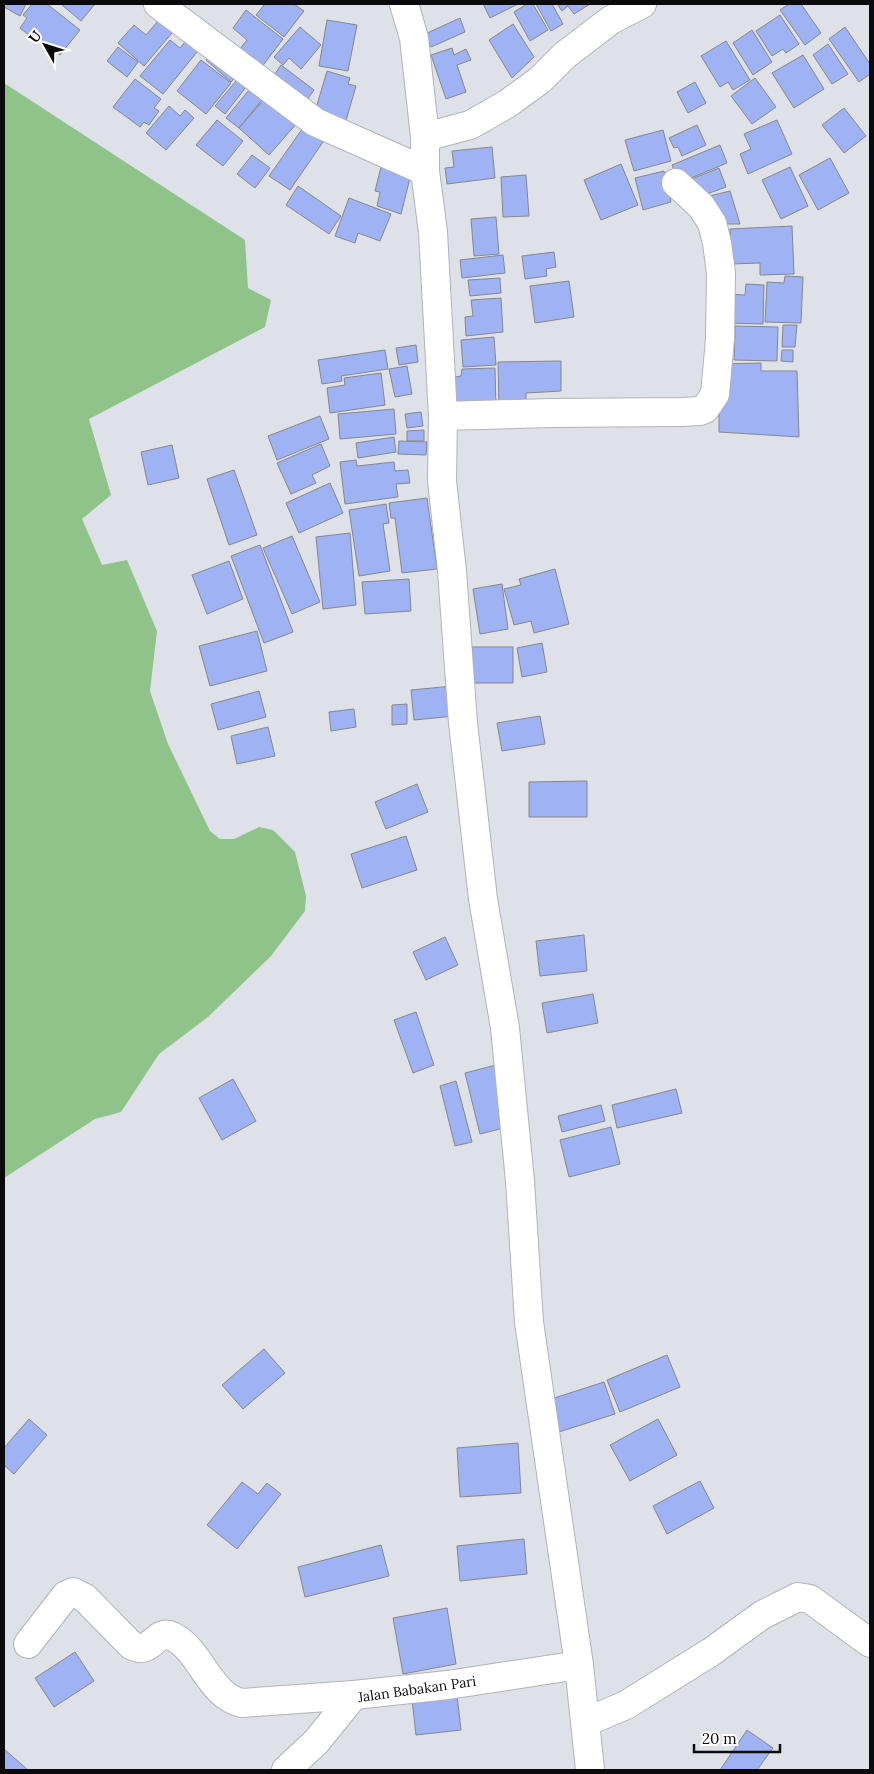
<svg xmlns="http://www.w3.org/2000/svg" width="874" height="1774" font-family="Lora,serif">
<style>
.forest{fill:#8fc38a}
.building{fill:#9fb2f4;stroke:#85878c}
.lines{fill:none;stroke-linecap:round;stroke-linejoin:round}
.minor-casing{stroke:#b1b3ba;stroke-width:30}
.minor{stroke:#fff;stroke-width:28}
.labels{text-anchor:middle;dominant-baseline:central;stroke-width:4;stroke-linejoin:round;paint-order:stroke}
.street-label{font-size:14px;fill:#0b0b0d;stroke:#fff}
</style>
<rect width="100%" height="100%" fill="#dfe1e8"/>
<path class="forest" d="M4,83L245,240L248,288L271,300L265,327L89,419L111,495L82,519L102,565L127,560L157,631L150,691L168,744L210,831L220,839H234L259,827L273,830L295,852L306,896L305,911L271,956L208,1017L159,1054L121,1112L95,1119L4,1178Z"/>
<g class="building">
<path d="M4,4H26L20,16L4,7Z"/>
<path d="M32,4H47L80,30L60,55L32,33L30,36L20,28L27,18L23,15Z"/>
<path d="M63,4H95L81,21L62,5Z"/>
<path d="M265,4H294L304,11L284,37L256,15Z"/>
<path d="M483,4H518L490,18Z"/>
<path d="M527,4H533L548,30L530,41L514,12Z"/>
<path d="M536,4H552L563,24L551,31Z"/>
<path d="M557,4H590L574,14L568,6L562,11Z"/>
<path d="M789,4H801L821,33L805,45L780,10Z"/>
<path d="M246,10L283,39L261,68L238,51L247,40L233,28Z"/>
<path d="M780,15L799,44L786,53L783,49L772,56L756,31Z"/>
<path d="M460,18L465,32L431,47L425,34Z"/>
<path d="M327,20L357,25L348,71L319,66Z"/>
<path d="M158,21L172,33L144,66L118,43L134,25L146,35Z"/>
<path d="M513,24L534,57L512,78L489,40Z"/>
<path d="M300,27L321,45L301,69L289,58L283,65L274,57Z"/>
<path d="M845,27L870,64V74L859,82L829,39Z"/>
<path d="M752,30L772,62L753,75L733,43Z"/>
<path d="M189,37L201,47L163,94L140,76L170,40L180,48Z"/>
<path d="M726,41L750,80L733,90L728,82L720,87L701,56Z"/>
<path d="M828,44L848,74L832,84L813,55Z"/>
<path d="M118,47L138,62L127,77L107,61Z"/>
<path d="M452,48L454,55L466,49L471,60L457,65L466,92L446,99L431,55Z"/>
<path d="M214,50L239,73L231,82L206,60Z"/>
<path d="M803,55L824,89L794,108L772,73Z"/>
<path d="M201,60L231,83L206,114L177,91Z"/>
<path d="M281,65L314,90L302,107L269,83Z"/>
<path d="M327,71L350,78L348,84L356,86L345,124L314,115Z"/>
<path d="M241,75L250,82L225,114L215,106Z"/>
<path d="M755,78L776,107L752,124L731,96Z"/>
<path d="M135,79L161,99L154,108L159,111L149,125L144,122L140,127L113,107Z"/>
<path d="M695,82L706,103L688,113L677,92Z"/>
<path d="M253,85L266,95L239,128L226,118Z"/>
<path d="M267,96L298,122L269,155L239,128Z"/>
<path d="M169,106L180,116L185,110L194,118L166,150L146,133Z"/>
<path d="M844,108L866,136L844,153L822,125Z"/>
<path d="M217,120L243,141L223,166L196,145Z"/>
<path d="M777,120L792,154L748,174L740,154L751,149L744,134Z"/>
<path d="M697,125L706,145L682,156L678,147L674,148L669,138Z"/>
<path d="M303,128L323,142L290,190L269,176Z"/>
<path d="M663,130L671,161L634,171L625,140Z"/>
<path d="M720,145L727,163L679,183L672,165Z"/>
<path d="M492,147L495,178L447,184L445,168L454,167L452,151Z"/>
<path d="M252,155L270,168L255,188L237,174Z"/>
<path d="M830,158L849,193L818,210L799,175Z"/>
<path d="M621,164L638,205L601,220L584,180Z"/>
<path d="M381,167L411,174L401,214L377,206L380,192L375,191Z"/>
<path d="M790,167L808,206L781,219L762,180Z"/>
<path d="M719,168L726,187L696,198L689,180Z"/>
<path d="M664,171L671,202L643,210L635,178Z"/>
<path d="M526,175L529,216L503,217L501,177Z"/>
<path d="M298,186L341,216L329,234L286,205Z"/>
<path d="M730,191L740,224H713L701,198Z"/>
<path d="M349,198L391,214L380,241L358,233L355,243L335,236Z"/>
<path d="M496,217L499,254L474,256L471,219Z"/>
<path d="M792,226L794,274L760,275V263L731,264L730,229Z"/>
<path d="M554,252L556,267L546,269L547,276L525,279L522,256Z"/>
<path d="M503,255L505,273L462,278L460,260Z"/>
<path d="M785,276L803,277L801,323L765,322L767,282L784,283Z"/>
<path d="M500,278L501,293L470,296L468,280Z"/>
<path d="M569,281L574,317L535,323L530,286Z"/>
<path d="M746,284L764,285L763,324L725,323L726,294L745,295Z"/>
<path d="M501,298L503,332L466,336L465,317L473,316L471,300Z"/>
<path d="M783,325H797L795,347H782Z"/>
<path d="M735,326L778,327L777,361L734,360Z"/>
<path d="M494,337L496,365L463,367L461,340Z"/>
<path d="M416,345L418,362L399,365L396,348Z"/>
<path d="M385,350L388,369L341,376L342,381L322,384L318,360Z"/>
<path d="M782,350H793V362L781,361Z"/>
<path d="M561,361V391L526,393V409L499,410L498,362Z"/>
<path d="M761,363V371H797L799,437L719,432V364Z"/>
<path d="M407,366L412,394L395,397L389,369Z"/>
<path d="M495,368L496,409L455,407V377L461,376L462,369Z"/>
<path d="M381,373L385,405L330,413L327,388L345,385L344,378Z"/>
<path d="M394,409L396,434L340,439L338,414Z"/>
<path d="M421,412L423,426L407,428L405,414Z"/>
<path d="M320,416L329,439L277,460L268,436Z"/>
<path d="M424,430V441H407V431Z"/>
<path d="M394,437L396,452L358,458L356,443Z"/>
<path d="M399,441L427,442L426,455L398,454Z"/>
<path d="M321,444L330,466L312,475L316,483L291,494L277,463Z"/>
<path d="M172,445L179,478L148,485L141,452Z"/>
<path d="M356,460L357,466L394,462L395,471L408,470L410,483L396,484L398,497L345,504L340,462Z"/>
<path d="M234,470L257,535L229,545L207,479Z"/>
<path d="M330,483L343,513L299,533L286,503Z"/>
<path d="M427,498L437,569L402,573L395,518H391L389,503Z"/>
<path d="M386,504L389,523L383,524L390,571L359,576L349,510Z"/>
<path d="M350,533L356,605L323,609L316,537Z"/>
<path d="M292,536L320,602L292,614L263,548Z"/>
<path d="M260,545L293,632L264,643L231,556Z"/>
<path d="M229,561L243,599L207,614L192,575Z"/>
<path d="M555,569L569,624L534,633L531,621L514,625L504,589L521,585L519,579Z"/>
<path d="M409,579L411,611L365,614L362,582Z"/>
<path d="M502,584L508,629L480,634L473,589Z"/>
<path d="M257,631L267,671L210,686L199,646Z"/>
<path d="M542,643L547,672L522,677L517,648Z"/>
<rect x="472" y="647" width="41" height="36"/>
<path d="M453,686L455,716L414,720L411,690Z"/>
<path d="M259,691L266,717L218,730L211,704Z"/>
<path d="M407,704V724L392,725V705Z"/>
<path d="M354,709L356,727L331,731L329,712Z"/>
<path d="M540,716L545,744L502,751L497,723Z"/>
<path d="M268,727L275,756L237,764L231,736Z"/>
<path d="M587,781V817H529V782Z"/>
<path d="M417,784L428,812L386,829L375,802Z"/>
<path d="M406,836L417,870L362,888L351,854Z"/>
<path d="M584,935L587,971L540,976L536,941Z"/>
<path d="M445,937L458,965L426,980L413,952Z"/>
<path d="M593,994L598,1023L547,1033L542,1003Z"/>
<path d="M416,1012L434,1065L413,1073L394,1020Z"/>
<path d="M496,1065L512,1126L480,1134L465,1073Z"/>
<path d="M233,1079L256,1121L222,1140L199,1098Z"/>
<path d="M456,1081L472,1142L455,1146L440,1086Z"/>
<path d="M676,1089L682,1113L617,1128L612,1105Z"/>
<path d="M601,1105L605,1121L562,1132L558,1116Z"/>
<path d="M611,1127L620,1164L569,1177L560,1140Z"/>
<path d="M264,1349L285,1373L243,1409L222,1385Z"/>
<path d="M667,1355L680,1387L620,1412L607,1380Z"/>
<path d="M604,1382L615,1414L559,1432L548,1400Z"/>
<path d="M29,1419L47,1435L14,1474L4,1465V1448Z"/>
<path d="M658,1419L677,1455L630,1481L610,1445Z"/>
<path d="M518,1443L521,1493L460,1497L457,1448Z"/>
<path d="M700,1481L714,1508L667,1534L653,1506Z"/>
<path d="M242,1482L258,1494L267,1483L281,1494L237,1549L207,1525Z"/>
<path d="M524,1539L527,1574L460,1581L457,1546Z"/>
<path d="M381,1545L389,1576L305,1597L298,1567Z"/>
<path d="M447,1608L456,1664L403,1674L393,1618Z"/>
<path d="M75,1652L94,1681L54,1707L35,1678Z"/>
<path d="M457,1695L461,1730L416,1735L412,1700Z"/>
<path d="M747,1730L773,1748L757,1770H720Z"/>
<path d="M4,1749L28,1770H4Z"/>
</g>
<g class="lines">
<g class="minor-casing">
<g id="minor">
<path d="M158,4L315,122L425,171"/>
<path d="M404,4L414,38L425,137V171L433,232L443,416L442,481L452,571L463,723L483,899L505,1028L520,1181L529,1322L579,1665L590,1770"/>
<path d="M425,137L470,125L507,104L540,80L565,55L611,20L642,4"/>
<path d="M443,416L550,413L682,412L700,411L705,409L715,394L720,339L721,273L717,243L712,223L701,206L676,183"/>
<path d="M28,1644L66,1595L73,1592L85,1598L131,1645C152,1657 155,1628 172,1636C201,1650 209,1696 242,1703L354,1695"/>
<path d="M586,1722L626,1705L711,1652L762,1615L798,1597L810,1599L870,1643"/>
<path d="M286,1770L316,1742L354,1695L448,1685L579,1665"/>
</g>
</g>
<use href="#minor" class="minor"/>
</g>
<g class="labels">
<g class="street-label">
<text transform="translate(417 1689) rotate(-8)">Jalan Babakan Pari</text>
</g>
</g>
<rect width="874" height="1774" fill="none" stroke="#0b0b0d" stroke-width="10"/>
<g transform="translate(45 45) rotate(309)" stroke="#ffffff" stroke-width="4" paint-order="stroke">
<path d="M0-4L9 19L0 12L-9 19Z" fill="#0b0b0d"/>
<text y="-8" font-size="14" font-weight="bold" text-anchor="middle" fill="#0b0b0d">U</text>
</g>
<path d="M694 1744v8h86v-8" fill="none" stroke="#0b0b0d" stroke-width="2.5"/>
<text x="702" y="1744" font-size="15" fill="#0b0b0d" stroke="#ffffff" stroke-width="4" paint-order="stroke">20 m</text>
</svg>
